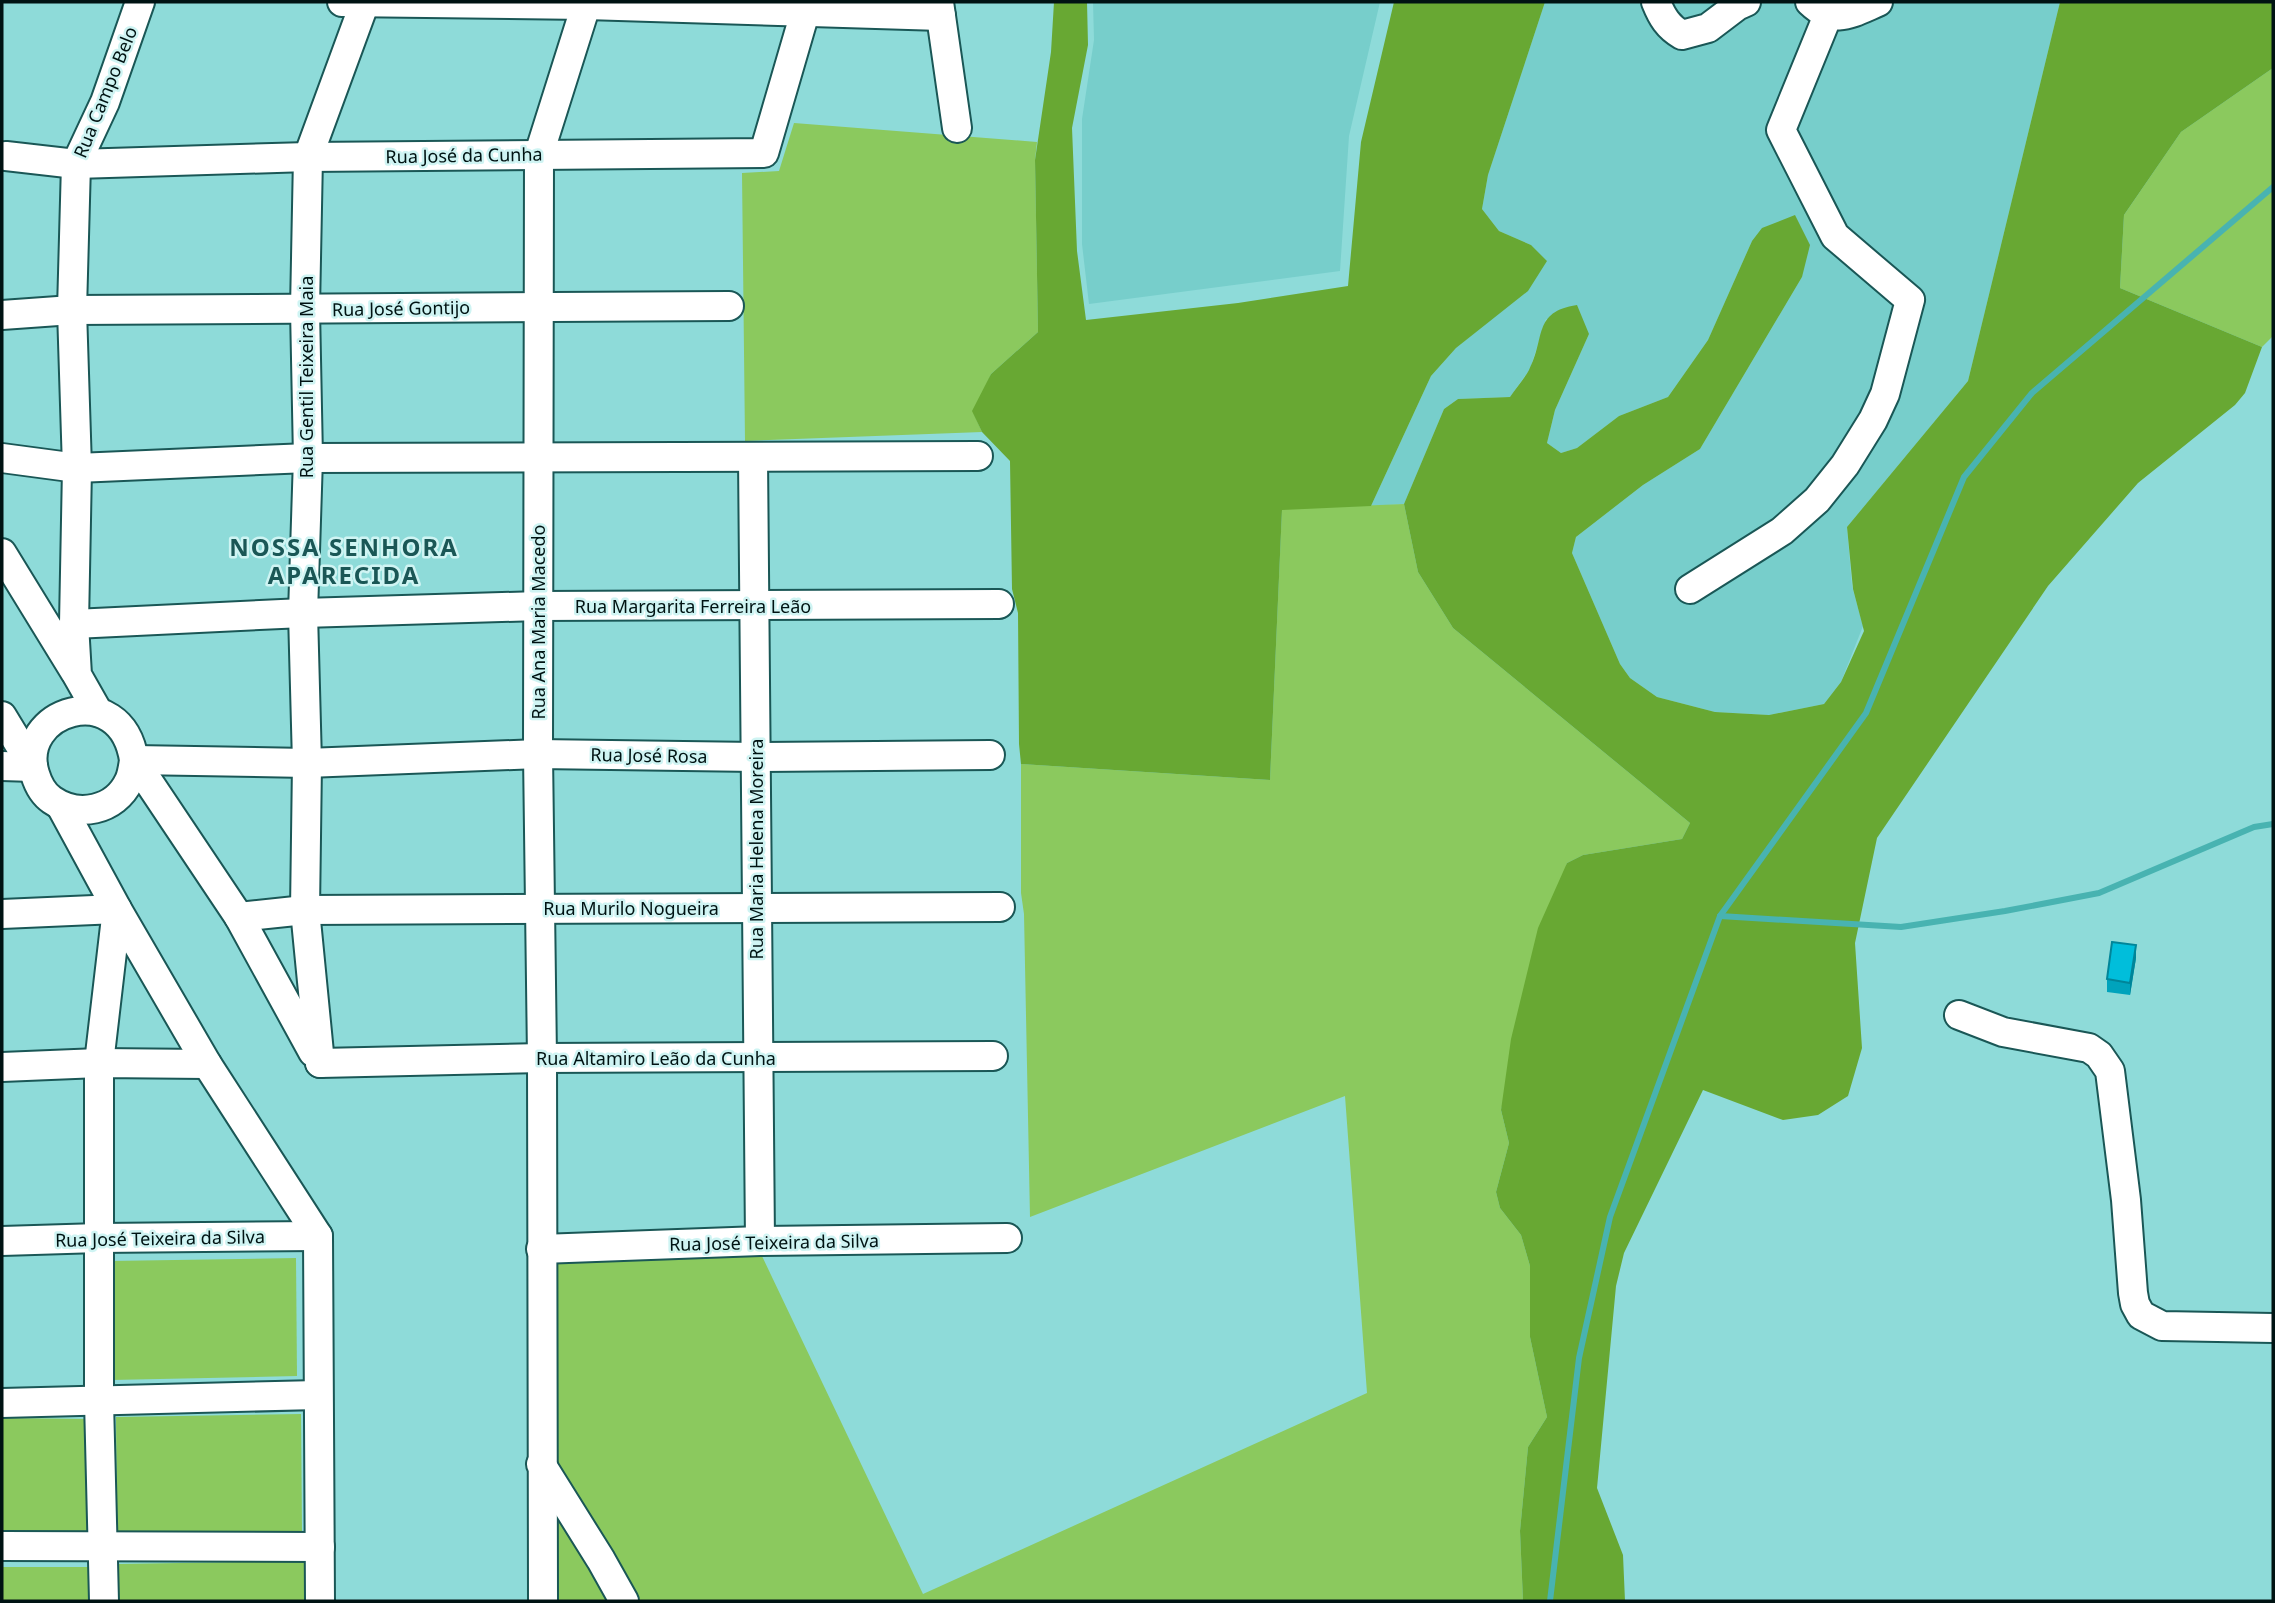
<svg xmlns="http://www.w3.org/2000/svg" width="2275" height="1603" font-family="'Noto Sans',sans-serif">
<style>
.built{fill:#77cecb}
.green{fill:#8bc95e}
.forest{fill:#68a833}
.lines{fill:none;stroke-linecap:round;stroke-linejoin:round}
.stream{stroke:#48b3b1;stroke-width:6}
.minor-casing{stroke:#1a5756;stroke-width:32}
.minor{stroke:#fff;stroke-width:28}
.wall{fill:#00a3bc}
.shaded-wall{fill:#008599}
.building{fill:#00bedb;stroke:#008599;stroke-width:2}
.labels{text-anchor:middle;dominant-baseline:central;stroke-width:5;stroke-linejoin:round;paint-order:stroke}
.street-label{font-size:18px;fill:#001313;stroke:#cff4f3}
.district-label{font-size:24px;font-weight:bold;letter-spacing:2px;fill:#1a5756;stroke:#cff4f3}
</style>
<rect width="100%" height="100%" fill="#8edbd9"/>
<g class="built">
<path d="M1093,2H1380L1349,136L1340,271L1089,304L1082,244V119L1094,40Z"/>
<path d="M1545,2H2060L1968,381L1847,527L1852,586L1863,626L1841,682L1824,704L1769,715L1715,712L1657,697L1630,678L1620,664L1572,553L1576,537L1643,485L1700,449L1802,277L1752,241L1708,340L1668,397L1619,416L1577,448L1561,453L1547,443L1555,410L1589,334L1546,319L1530,369L1510,397L1458,399L1444,409L1404,504L1371,506L1431,376L1456,348L1491,319L1531,245L1499,231L1482,209L1488,175Z"/>
</g>
<g class="green">
<path d="M2273,68V336L2262,347L2120,288L2124,215L2181,132Z"/>
<path d="M794,123L1037,142L1035,160L1038,332L991,374L974,414L982,432L745,441L742,173L779,171Z"/>
<path d="M1404,504L1418,572L1453,628L1690,823L1682,839L1583,855L1567,863L1501,1110L1509,1143L1496,1192L1500,1208L1521,1235L1530,1266V1337L1547,1417L1528,1447L1520,1531L1523,1601H634L549,1462L553,1255L761,1254L923,1594L1367,1393L1345,1096L1030,1217L1024,914L1021,893V764L1270,780L1282,509Z"/>
<path d="M296,1258L297,1376L111,1380L110,1261Z"/>
<path d="M301,1414L302,1532L117,1535L116,1417Z"/>
<path d="M2,1418L91,1419L90,1539H2Z"/>
<path d="M546,1481L617,1601H549Z"/>
<path d="M304,1561L305,1601H119V1564Z"/>
<path d="M2,1567H93L92,1601H2Z"/>
</g>
<g class="forest">
<path d="M1054,2H1087L1088,45L1072,128L1077,251L1086,320L1238,303L1348,286L1361,142L1394,2H1545L1488,175L1482,209L1499,231L1531,245L1547,261L1528,291L1456,348L1431,376L1371,506L1282,510L1270,780L1021,764L1019,744L1018,613L1012,589L1010,461L982,432L972,411L991,374L1038,332L1035,160L1051,52Z"/>
<path d="M2060,2H2273V68L2181,132L2124,215L2120,288L2262,347L2245,393L2235,405L2138,483L2048,586L1877,838L1855,943L1862,1048L1848,1096L1818,1115L1783,1120L1703,1090L1624,1253L1616,1286L1597,1488L1623,1555L1625,1601H1523L1520,1531L1528,1447L1547,1417L1530,1337V1266L1521,1235L1500,1208L1496,1192L1509,1143L1501,1110L1511,1039L1538,928L1567,863L1583,855L1682,839L1690,823L1453,628L1418,572L1404,504L1444,409L1458,399L1510,397C1516,388 1524,379 1529,370C1546,338 1532,312 1577,305L1589,334L1555,410L1547,443L1561,453L1577,448L1619,416L1668,397L1708,340L1752,241L1762,228L1795,215L1810,245L1802,277L1700,449L1643,485L1576,537L1572,553L1620,664L1630,678L1657,697L1715,712L1769,715L1824,704L1841,682L1864,631L1853,589L1847,527L1968,381Z"/>
</g>
<g class="lines">
<g class="stream">
<path d="M1720,916L1901,927L2005,911L2099,893L2254,827L2273,824"/>
<path d="M1550,1601L1579,1358L1610,1217L1720,916L1866,713L1964,477L2032,393L2273,187"/>
</g>
<g class="minor-casing">
<g id="minor">
<path d="M342,2L586,5L941,16"/>
<path d="M939,2L957,128"/>
<path d="M1656,2C1662,17 1668,27 1682,35L1708,28L1737,6L1746,2"/>
<path d="M1810,2C1834,25 1850,14 1878,2"/>
<path d="M6,156L76,164L308,157L764,153L808,2"/>
<path d="M2,315L72,310L729,306"/>
<path d="M753,457L760,1241"/>
<path d="M2,458L77,468L308,458L978,456"/>
<path d="M2,553L75,672"/>
<path d="M1690,589L1782,531L1817,500L1845,465L1873,420L1885,394L1910,300L1835,236L1781,130L1828,15"/>
<path d="M74,624L303,613L539,606L999,604"/>
<path d="M98,712L77,675L74,624L77,468L72,310L76,164L105,102L140,2"/>
<path d="M2,716L33,767"/>
<path d="M134,760L307,763L538,754L756,757L990,755"/>
<path d="M134,760C133,767 132,775 129,781C115,811 78,818 52,800C43,794 38,784 35,774C15,712 121,676 134,760L239,917L313,1052"/>
<path d="M2,766L33,767"/>
<path d="M61,806L117,909L99,1063V1401L104,1601"/>
<path d="M2,914L117,909L207,1064L318,1236L320,1601"/>
<path d="M239,917L305,910L1000,907"/>
<path d="M1959,1015L2003,1032L2089,1048L2099,1055L2110,1071L2126,1200L2133,1293L2135,1304L2141,1315L2162,1326L2273,1328"/>
<path d="M320,1063L305,910L307,763L303,613L308,458L305,309L308,157L365,2"/>
<path d="M320,1063L542,1058L993,1056"/>
<path d="M2,1067L99,1063L207,1064"/>
<path d="M2,1241L99,1238L318,1236"/>
<path d="M541,1249L760,1241L1007,1238"/>
<path d="M2,1403L318,1395"/>
<path d="M541,1464L601,1560L624,1601"/>
<path d="M2,1546L320,1547"/>
<path d="M543,1601L542,1058L538,754L539,154L587,2"/>
</g>
</g>
<use href="#minor" class="minor"/>
</g>
<path class="wall" d="M2136,958L2130,995L2107,992V979Z"/>
<path class="shaded-wall" d="M2136,945V958L2130,995V983Z"/>
<path class="building" d="M2112,942L2136,945L2130,983L2107,979Z"/>
<g class="labels">
<g class="street-label">
<text transform="translate(105 92) rotate(-68)">Rua Campo Belo</text>
<text transform="translate(464 155) rotate(-1)">Rua José da Cunha</text>
<text transform="translate(401 308) rotate(-1)">Rua José Gontijo</text>
<text transform="translate(306 377) rotate(-90)">Rua Gentil Teixeira Maia</text>
<text x="693" y="606">Rua Margarita Ferreira Leão</text>
<text transform="translate(538 622) rotate(-90)">Rua Ana Maria Macedo</text>
<text transform="translate(649 755) rotate(1)">Rua José Rosa</text>
<text transform="translate(756 849) rotate(-90)">Rua Maria Helena Moreira</text>
<text x="631" y="908">Rua Murilo Nogueira</text>
<text x="656" y="1058">Rua Altamiro Leão da Cunha</text>
<text transform="translate(160 1238) rotate(-1)">Rua José Teixeira da Silva</text>
<text transform="translate(774 1242) rotate(-1)">Rua José Teixeira da Silva</text>
</g>
<g class="district-label">
<text x="344" y="546">NOSSA SENHORA<tspan x="344" dy="28">APARECIDA</tspan></text>
</g>
</g>
<rect width="2275" height="1603" fill="none" stroke="#001313" stroke-width="7"/>
</svg>
